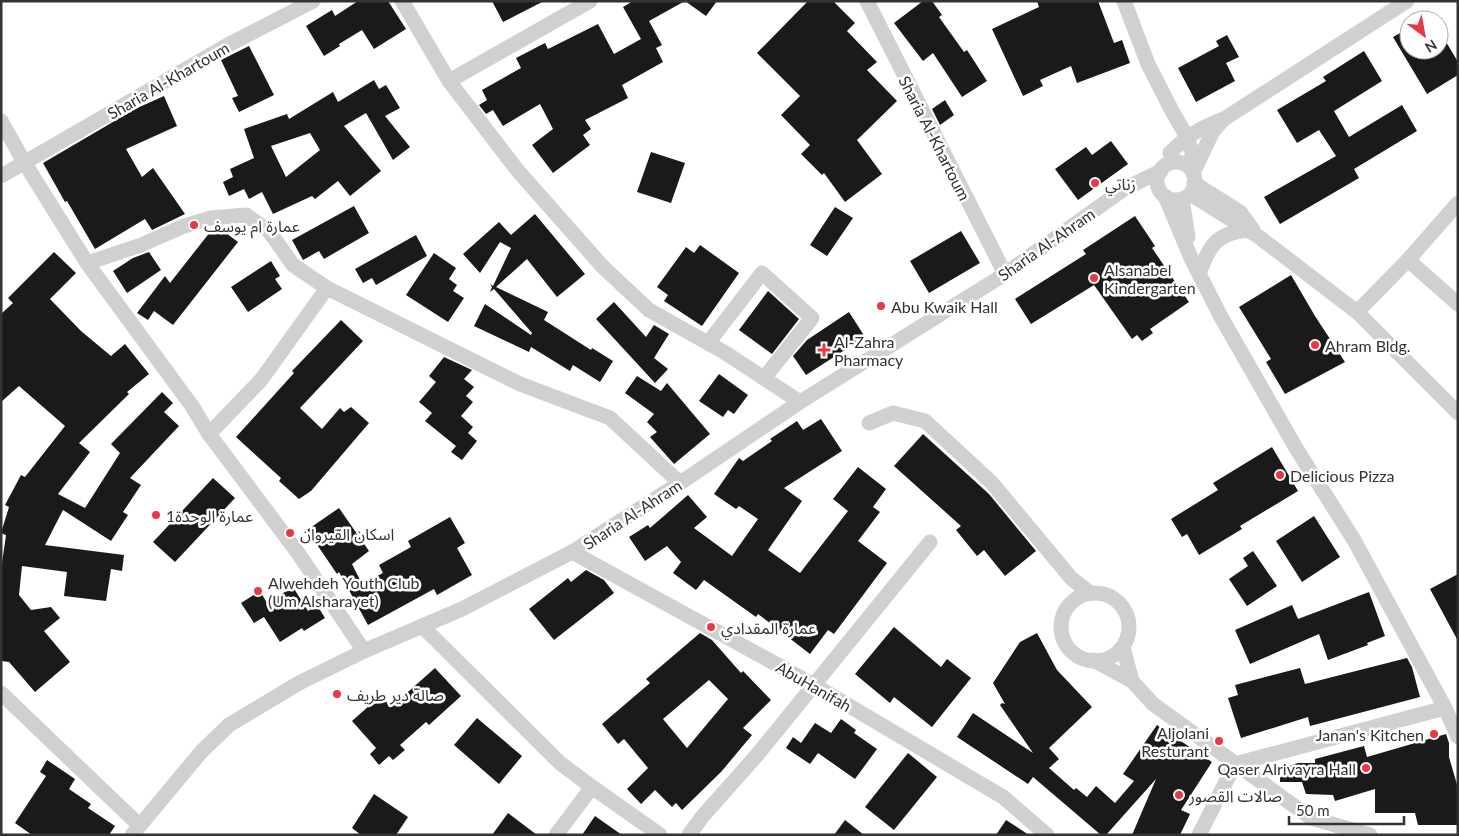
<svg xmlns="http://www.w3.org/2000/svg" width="1459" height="836" font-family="Lato,'Noto Sans Arabic',sans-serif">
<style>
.building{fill:#1a1a1a;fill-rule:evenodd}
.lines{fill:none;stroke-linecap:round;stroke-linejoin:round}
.minor{stroke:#d0d0d0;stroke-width:15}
.poi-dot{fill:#e63946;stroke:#fff;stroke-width:2}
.labels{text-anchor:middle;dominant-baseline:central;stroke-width:5;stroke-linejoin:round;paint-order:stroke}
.street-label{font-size:16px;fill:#333;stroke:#fff}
.poi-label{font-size:16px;fill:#333;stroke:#fff;text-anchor:start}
</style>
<rect width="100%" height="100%" fill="#fff"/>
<g class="building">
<path d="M358,1H388L406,29L374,49L362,30L339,44L340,46L324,56L306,26L332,10L335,16Z"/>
<path d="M492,1H544L503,22Z"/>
<path d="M633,1H717L706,16L685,1L649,21L662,45L656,48L663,62L622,85L628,98L585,120L591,129L583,135L590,145L553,173L532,145L553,129L540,104L503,126L493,110L486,114L479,105L487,100L482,90L521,68L516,58L545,43L548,49L598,24L614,54L641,39L623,7Z"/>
<path d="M808,1H833L855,23L847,31L877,62L867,70L897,101L857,140L882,174L845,202L824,173L822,175L801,154L810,145L781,115L800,96L757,53Z"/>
<path d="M923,1H932L942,15L939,17L964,52L967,50L987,81L962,97L933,53L923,61L894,23Z"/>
<path d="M1037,1H1098L1114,43L1122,40L1130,63L1077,83L1071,66L1040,80L1043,86L1023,96L992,29L1039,7Z"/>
<path d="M1409,28V50H1439V30L1458,62V75L1427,94L1393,37Z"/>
<path d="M1227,35L1239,57L1226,63L1235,81L1196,102L1178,68L1219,46L1216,41Z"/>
<path d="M249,46L274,95L239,112L232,98L238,96L221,60Z"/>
<path d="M1364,51L1382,81L1334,111L1349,137L1402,105L1417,131L1354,169L1359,178L1280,224L1264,197L1336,156L1319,130L1297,143L1277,110L1326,81L1323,77Z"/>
<path d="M374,80L379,89L386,85L400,108L385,116L410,147L393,160L366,113L344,126L381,171L350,196L338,181L315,199L312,196L273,214L262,192L249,199L244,189L229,196L223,182L233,177L230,169L254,158L244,129L287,114L289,119L333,92L338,102ZM310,133L320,150L286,177L271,146Z"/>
<path d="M164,96L177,126L126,149L142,177L153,168L185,214L152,230L145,219L95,249L67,201L65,202L43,163L135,109Z"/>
<path d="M945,100L954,115L940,125L932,109Z"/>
<path d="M1111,141L1128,164L1078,200L1055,169L1086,147L1092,155Z"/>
<path d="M651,152L685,163L671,203L637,192Z"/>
<path d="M354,206L369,233L324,259L319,251L303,260L292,240Z"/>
<path d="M835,207L853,218L827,256L810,245Z"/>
<path d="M535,214L585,274L557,297L527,259L496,287L548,312L544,320L591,350L592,348L613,361L600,382L573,365L570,371L531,347L529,352L474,326L485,304L531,335L532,333L494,289L490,292L492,287L490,284L493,286L511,248L500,242L480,273L463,254L499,222L511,235Z"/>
<path d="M1135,216L1155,246L1152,248L1189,302L1150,329L1153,333L1142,341L1137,335L1132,339L1094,285L1031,324L1015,299L1086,254L1083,250Z"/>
<path d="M214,227H218L238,242L173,325L154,311L148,320L137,313L165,276L170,283Z"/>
<path d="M961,231L980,263L929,293L910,261Z"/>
<path d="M416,235L427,256L376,285L372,278L363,283L355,269Z"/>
<path d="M700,245L739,273L702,326L664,301L668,295L657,287L686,247L694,253Z"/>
<path d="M54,252L76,273L50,299L81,331L111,356L125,344L149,374L127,392L129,394L79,443L90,452L58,494L85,508L120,453L111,444L162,392L173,403L164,412L179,426L130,478L141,485L123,512L128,515L111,541L63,510L45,545L124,555L122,571L111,569L106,601L64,596L67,572L22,566L19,595L31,610L51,607L60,618L44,631L70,662L35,692L9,662L1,661V570L6,535L1,533L9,507L5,505L21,475L25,477L65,426L19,386L1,402V314L13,303L8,298Z"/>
<path d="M149,252L161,270L127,293L113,271L133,258Z"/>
<path d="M434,253L456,268L449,279L457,285L453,291L464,298L448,322L406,295Z"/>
<path d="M271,261L280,276L275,279L282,289L248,312L231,287Z"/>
<path d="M1291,275L1315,316L1345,362L1285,394L1266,362L1271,359L1239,307Z"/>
<path d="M768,291L799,319L772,354L739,330Z"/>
<path d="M614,302L646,337L654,325L669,334L654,358L668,369L655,383L596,319Z"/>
<path d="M849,312L865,337L806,375L793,356L807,340Z"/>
<path d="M341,320L363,341L300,408L322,429L340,408L344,412L351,407L369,423L311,491L299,499L279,481L281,478L236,437L294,373L292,371Z"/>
<path d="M444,357L472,370L464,379L474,387L466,396L473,402L461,416L473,427L468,433L477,441L462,460L451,452L456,446L425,421L432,413L419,402L436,382L429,376Z"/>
<path d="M719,374L748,395L734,414L728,410L723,417L699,401Z"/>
<path d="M637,376L661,391L667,383L710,434L674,464L650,437L657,432L647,422L654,414L625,393Z"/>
<path d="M821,419L842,451L784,488L802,501L768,550L800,573L848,511L833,499L858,467L886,489L873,507L880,512L858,541L887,563L834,634L828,630L810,654L758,614L756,617L704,580L696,590L673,573L681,562L667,546L645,561L629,537L648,525L650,528L688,495L707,517L694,528L732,556L758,519L739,506L736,509L714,494L739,458L743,461L772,441L770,439L797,421L803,430Z"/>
<path d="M923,434L989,494L1036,551L1005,576L984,550L977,556L956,530L961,526L894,466Z"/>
<path d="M1272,447L1298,491L1240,526L1242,529L1199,555L1187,534L1182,537L1171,519L1218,490L1213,483Z"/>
<path d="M213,478L235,498L175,562L153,542Z"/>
<path d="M339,508L369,551L352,564L362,584L383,573L379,565L411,547L408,541L450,517L465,543L457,548L472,575L437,595L434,589L368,625L339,572L337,574L307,530Z"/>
<path d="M1314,516L1340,557L1302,582L1276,541Z"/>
<path d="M1253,551L1277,586L1247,606L1229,579L1248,566L1243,558Z"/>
<path d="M586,570L604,580L614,593L554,640L529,609L568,578L571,582Z"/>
<path d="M1458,574V641L1430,589Z"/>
<path d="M293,587L308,611L317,605L325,618L304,631L302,628L280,642L264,617L254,623L241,603L260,591L267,603Z"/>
<path d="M1369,592L1385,636L1367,643L1368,645L1328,660L1319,634L1250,664L1235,630L1292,605L1298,619Z"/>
<path d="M894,627L941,667L947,659L971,678L932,727L894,697L890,703L855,674Z"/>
<path d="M700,633L712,640L741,673L743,671L771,700L743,728L752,735L721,772L682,810L676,803L672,807L655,790L641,804L627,789L648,768L624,739L618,744L602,724L650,683L646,679ZM709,680L728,699L687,748L663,719Z"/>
<path d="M1037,633L1057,670L1092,707L1049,748L1059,759L1049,768L1074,790L1076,788L1087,797L1096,786L1115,803L1134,781L1123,774L1157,725L1212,762L1181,810L1190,814L1180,835H1132L1156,779L1106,835H1101L1033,777L1028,784L957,737L973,713L1033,753L1000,705L1002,703L1005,704L993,683L1020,642Z"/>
<path d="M1407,658L1412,667L1420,697L1310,726L1308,717L1241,738L1228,698L1238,695L1235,685L1300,668L1305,684Z"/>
<path d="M435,668L461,696L429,725L426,722L400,745L405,750L393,760L389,756L379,765L370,754L376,748L352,721L370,705L366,701L377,692L391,707Z"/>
<path d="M477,718L522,756L499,784L454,745Z"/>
<path d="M841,719L856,730L854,733L877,749L855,779L818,753L810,764L786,748L793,737L801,743L815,723L831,733Z"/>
<path d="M1446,734L1449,743V757L1458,788V825H1418L1415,813H1375V789L1335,801L1333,795L1306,794L1302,782H1280V769L1298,763H1315V759L1364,746L1367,757Z"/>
<path d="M908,753L937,777L894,830L865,807Z"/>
<path d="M47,760L75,779L69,789L91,804L88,808L115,826L109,835H32L15,823L46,776L40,772Z"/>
<path d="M374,794L408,817L396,835H361L352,828Z"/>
<path d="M508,813L537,835H492Z"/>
<path d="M595,816L622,835H582Z"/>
<path d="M845,820L864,835H834Z"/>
<path d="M1006,820L1029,835H996Z"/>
</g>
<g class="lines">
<g class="minor">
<path d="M402,1L449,81L518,171L603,267L649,310L724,352L800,402"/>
<path d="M867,1L1005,274"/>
<path d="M1124,1L1148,64L1172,111L1187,137L1192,152L1193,173"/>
<path d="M449,81L590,1"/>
<path d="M1,121L24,162L87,263L192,406L209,434L298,553L364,651"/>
<path d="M1170,153C1185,137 1203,126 1224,119L1407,1"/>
<circle cx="1176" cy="181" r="19"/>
<path d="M1194,171L1213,131L1223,120"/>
<path d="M1,176L226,46L313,1"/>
<path d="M1194,183L1240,212L1253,230"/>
<path d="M1190,194L1259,237L1357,312L1458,413"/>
<path d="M1165,196L1191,258L1221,317L1296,448L1354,540L1445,708L1458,737"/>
<path d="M1182,199L1188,237"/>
<path d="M1408,260L1458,304"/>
<path d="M87,263L141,245L184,226L211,218L246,215L269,231L293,265L327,288L520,384L610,418L680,483"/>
<path d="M1199,274C1209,246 1216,233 1248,230"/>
<path d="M1357,312L1408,260L1458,203"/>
<path d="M708,343L762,273L812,318L764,378"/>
<path d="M869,423L893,413L925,421L992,483L1071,578L1090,593"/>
<path d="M209,434L261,380L327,288"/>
<path d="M572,552L814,685L1003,797L1047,835"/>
<circle cx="1095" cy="627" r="34"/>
<path d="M422,626L560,763L592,787"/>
<path d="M1123,647L1132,681"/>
<path d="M1093,660L1132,681L1153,704L1311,818L1370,835"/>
<path d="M1,693L139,825"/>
<path d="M132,835L201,752L229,725L299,683L364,651L462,609L572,552L680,483L800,402L1005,274L1124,189L1161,171"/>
<path d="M556,835L592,787L660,835"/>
<path d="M689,835L702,817L757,755L930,542"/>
<path d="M1199,835L1235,764L1445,708"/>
</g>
</g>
<g class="poi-dot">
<circle cx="1095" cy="183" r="5"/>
<circle cx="194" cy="225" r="5"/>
<circle cx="1094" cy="278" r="5"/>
<circle cx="881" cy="306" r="5"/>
<circle cx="1315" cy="345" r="5"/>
<path d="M821.5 342.5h5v5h5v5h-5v5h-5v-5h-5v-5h5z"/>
<circle cx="1280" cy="475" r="5"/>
<circle cx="156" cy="515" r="5"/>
<circle cx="290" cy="533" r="5"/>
<circle cx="258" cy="591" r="5"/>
<circle cx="711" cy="627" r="5"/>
<circle cx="337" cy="694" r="5"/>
<circle cx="1434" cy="734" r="5"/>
<circle cx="1219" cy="741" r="5"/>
<circle cx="1366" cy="768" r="5"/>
<circle cx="1179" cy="795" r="5"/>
</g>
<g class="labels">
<g class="street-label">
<text transform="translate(168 80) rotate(-30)">Sharia Al-Khartoum</text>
<text transform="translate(935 138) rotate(63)">Sharia Al-Khartoum</text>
<text transform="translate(1046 244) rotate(-35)">Sharia Al-Ahram</text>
<text transform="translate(632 514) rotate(-33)">Sharia Al-Ahram</text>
<text transform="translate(814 686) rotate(30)">AbuHanifah</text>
</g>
<g class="poi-label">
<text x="1105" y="183">زناتي</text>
<text x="204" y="225">عمارة ام يوسف</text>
<text x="1104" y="269">Alsanabel<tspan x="1104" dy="18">Kindergarten</tspan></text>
<text x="891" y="306">Abu Kwaik Hall</text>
<text x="834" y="341">Al-Zahra<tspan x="834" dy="18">Pharmacy</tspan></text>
<text x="1325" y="345">Ahram Bldg.</text>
<text x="1290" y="475">Delicious Pizza</text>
<text x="166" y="515">عمارة الوحدة1</text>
<text x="300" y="533">اسكان القيروان</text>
<text x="268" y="582">Alwehdeh Youth Club<tspan x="268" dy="18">(Um Alsharayet)</tspan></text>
<text x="721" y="627">عمارة المقدادي</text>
<text x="347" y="694">صالة دير طريف</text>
<text x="1209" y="732" text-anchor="end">Aljolani<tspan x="1209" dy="18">Resturant</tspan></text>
<text x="1424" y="734" text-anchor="end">Janan's Kitchen</text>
<text x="1356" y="768" text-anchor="end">Qaser Alrivayra Hall</text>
<text x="1189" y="795">صالات القصور</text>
</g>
</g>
<rect width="1459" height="836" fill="none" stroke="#333333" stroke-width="5"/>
<g transform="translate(1424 35) rotate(148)"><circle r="24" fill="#ffffff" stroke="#adadad"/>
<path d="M0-4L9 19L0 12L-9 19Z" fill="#e63946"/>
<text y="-8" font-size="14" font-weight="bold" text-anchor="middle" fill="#333333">N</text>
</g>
<path d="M1289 816v8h115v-8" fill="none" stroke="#333333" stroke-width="2.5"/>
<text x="1296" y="816" font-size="15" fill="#333333" stroke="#ffffff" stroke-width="4" paint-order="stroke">50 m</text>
</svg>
